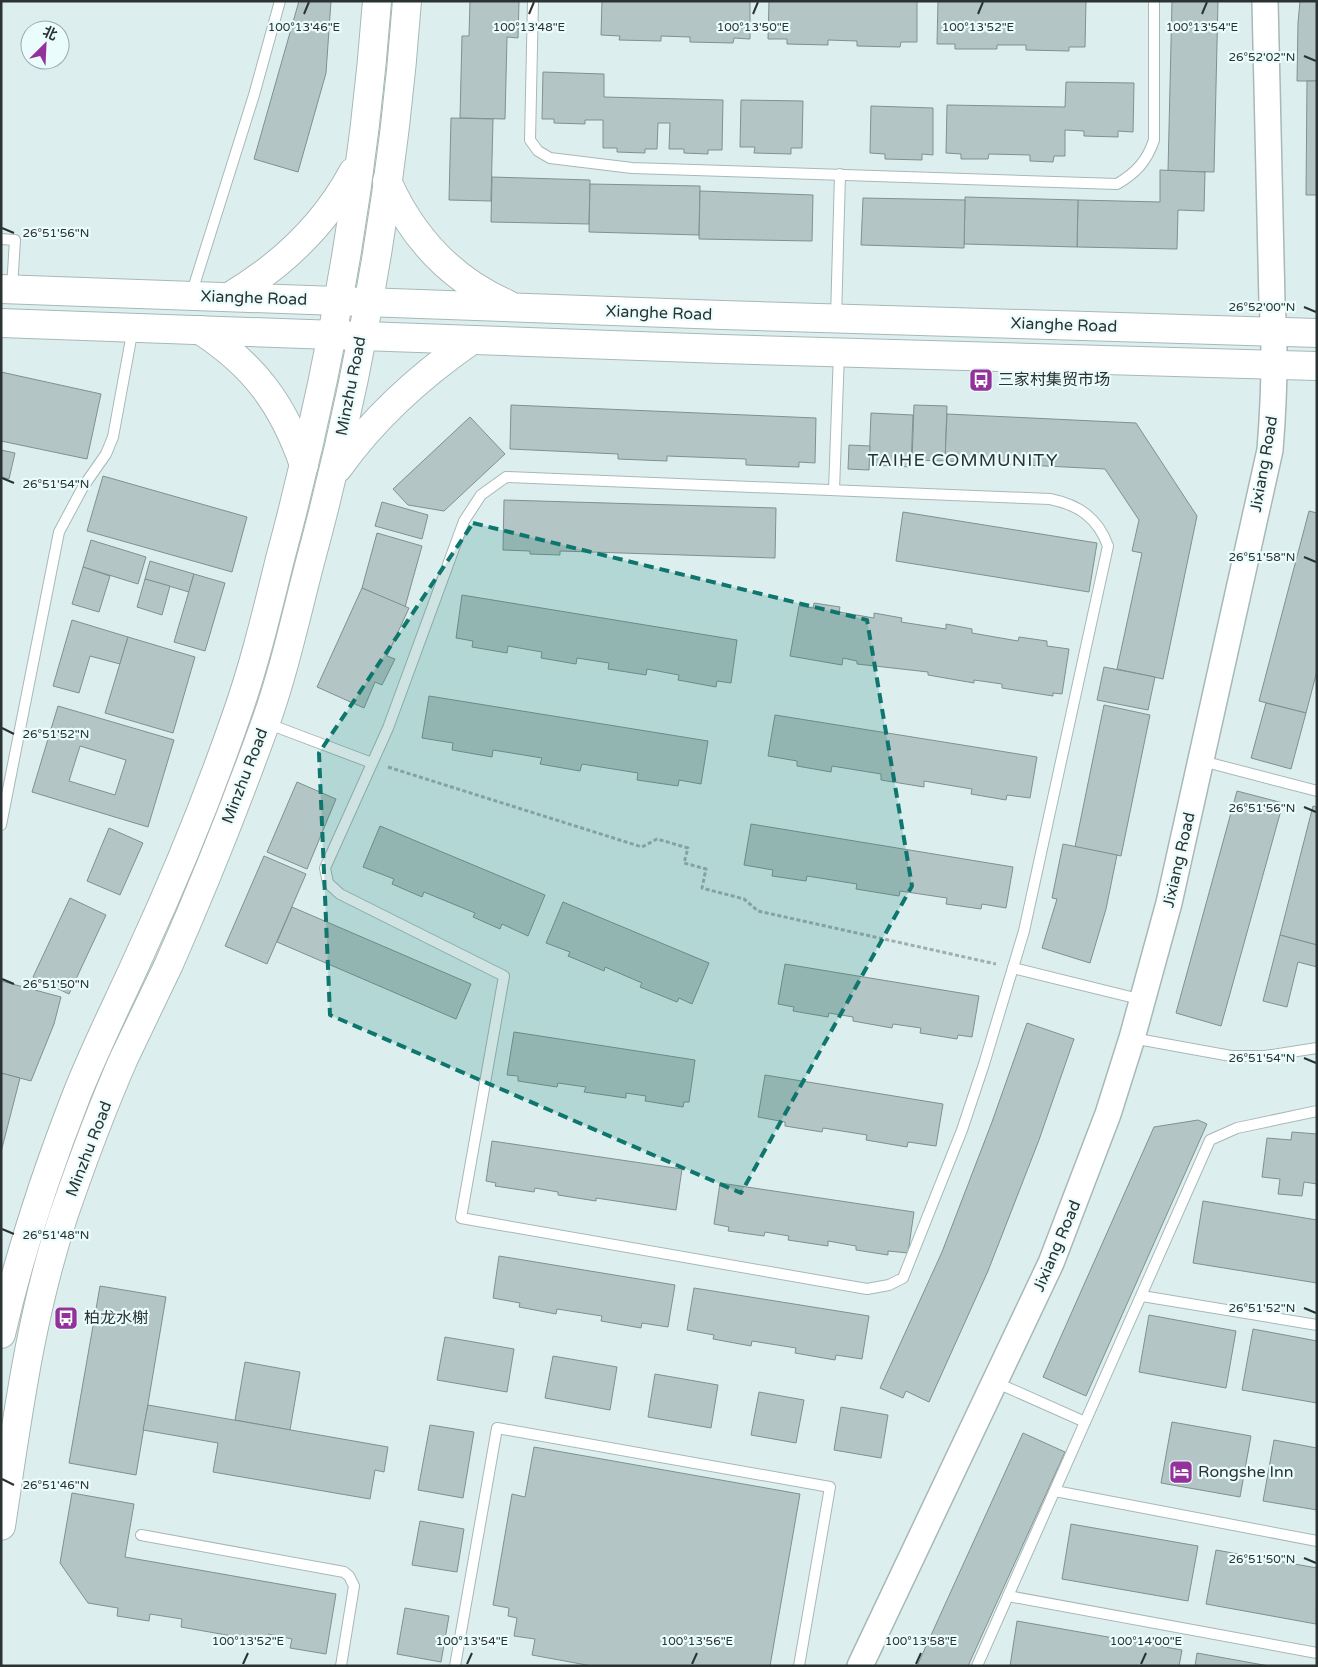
<svg xmlns="http://www.w3.org/2000/svg" width="1318" height="1667" font-family="'Varela Round','Noto Sans SC',sans-serif">
<style>
.building{fill:#b3c5c4;stroke:#80918f;fill-rule:evenodd}
.lines{fill:none;stroke-linecap:round;stroke-linejoin:round}
.service-casing{stroke:#a7b8b7;stroke-width:12}
.tertiary-casing{stroke:#a7b8b7;stroke-width:28}
.secondary-casing{stroke:#a7b8b7;stroke-width:30}
.path{stroke:#9faeae;stroke-width:3;stroke-dasharray:4 2.5;stroke-linecap:butt}
.service{stroke:#fff;stroke-width:10}
.tertiary{stroke:#fff;stroke-width:25}
.secondary{stroke:#fff;stroke-width:28}
.marked{fill:#0f766e;fill-opacity:0.2;stroke:#0f766e;stroke-width:4;stroke-dasharray:10 6;stroke-linejoin:round}
.ticks{fill:none;stroke:#2b3232;stroke-width:2}
.labels{text-anchor:middle;dominant-baseline:central;stroke-width:4.5;stroke-linejoin:round;paint-order:stroke}
.street-label{font-size:16px;fill:#2b3232;stroke:#eafcfb}
.poi-label{font-size:16px;fill:#2b3232;stroke:#eafcfb;text-anchor:start}
.neighbourhood-label{font-size:18px;letter-spacing:1px;fill:#2b3232;stroke:#eafcfb}
.ticks-label{font-size:12px;text-anchor:middle;fill:#2b3232;stroke:#eafcfb;stroke-width:4.5;stroke-linejoin:round;paint-order:stroke}
</style>
<rect width="100%" height="100%" fill="#dcefee"/>
<g class="building">
<path d="M299,1H331L326,73L298,172L254,159Z"/>
<path d="M470,1H519L518,38L507,37L505,119L460,118L462,36H469Z"/>
<path d="M602,1H750V39L734,38L733,43L690,42V37L661,36V41L619,40L620,36L601,35Z"/>
<path d="M769,1H917V42H901L900,47L857,46V41L828,40V45L787,44V39H768Z"/>
<path d="M938,1H1086L1085,47H1069V51L1026,50V45H997V49H955V44H937Z"/>
<path d="M1172,1H1218L1214,172L1168,171Z"/>
<path d="M1300,1H1317V81H1297L1298,23Z"/>
<path d="M543,72L604,74V97L723,100L722,150H708V154L684,153V149H669L670,123H658L657,149H645V153L617,152V148H603V120H585V124L554,123V119H542Z"/>
<path d="M1307,81H1317V195H1306Z"/>
<path d="M1066,82L1134,83L1133,132L1118,131V137L1084,136V131L1065,130V156H1054L1053,162L1030,161V155L989,154L988,159H961V154L946,153L947,105L1065,107Z"/>
<path d="M741,100L803,101L802,148H791V154L754,153L755,147H740Z"/>
<path d="M871,106L933,108V155L922,154V160L885,159V154L870,153Z"/>
<path d="M451,118L493,119L491,201L449,200Z"/>
<path d="M1160,170L1205,172L1204,211L1178,210L1177,249L1077,247L1078,200L1160,202Z"/>
<path d="M492,177L590,180L589,224L491,222Z"/>
<path d="M590,184L700,186L699,235L589,232Z"/>
<path d="M700,191L813,195L812,241L699,239Z"/>
<path d="M965,197L1078,200L1077,247L964,244Z"/>
<path d="M863,198L965,200L964,248L861,245Z"/>
<path d="M1,372L101,394L87,459L1,441Z"/>
<path d="M511,405L816,418L815,463L799,462V467L746,465V459L667,456V461L618,459V454L510,449Z"/>
<path d="M914,405L947,406L945,461L912,460Z"/>
<path d="M871,413L913,415L911,467L869,465Z"/>
<path d="M947,414L1136,423L1197,516L1163,679L1117,669L1142,553L1132,551L1139,520L1105,469L945,461Z"/>
<path d="M470,417L505,454L444,511L408,505L393,489Z"/>
<path d="M849,445L870,446L869,470L848,469Z"/>
<path d="M1,450L15,453L9,479L1,477Z"/>
<path d="M103,476L247,517L232,572L87,531Z"/>
<path d="M504,500L776,508L775,558L560,551V555L530,554V551L503,550Z"/>
<path d="M382,502L428,515L422,539L375,526Z"/>
<path d="M1309,511L1317,513V671L1306,713L1259,701Z"/>
<path d="M903,512L1097,543L1089,592L896,561Z"/>
<path d="M377,533L422,546L405,607L362,588Z"/>
<path d="M91,540L146,557L138,584L83,567Z"/>
<path d="M150,561L194,574L189,592L145,579Z"/>
<path d="M83,567L110,576L99,612L72,604Z"/>
<path d="M194,574L225,583L205,651L174,642Z"/>
<path d="M145,579L170,586L162,615L137,607Z"/>
<path d="M362,588L409,608L387,656L395,659L382,685L375,682L364,708L317,687Z"/>
<path d="M462,595L737,640L731,683L717,681L716,687L678,680L679,675L647,669L646,675L608,669L609,663L577,658L576,664L541,658L542,652L508,646L507,653L472,647L473,641L456,638Z"/>
<path d="M814,603L840,607L839,612L874,618V613L902,618L901,622L946,629V624L972,629V633L1018,641L1019,637L1047,641V646L1069,649L1062,694L1053,693V696L1002,688V684L974,680V683L928,675V672L857,664V661L843,658L842,665L790,656L799,606L813,608Z"/>
<path d="M72,620L128,637L120,664L90,656L79,693L53,686Z"/>
<path d="M128,637L195,657L173,733L105,713Z"/>
<path d="M1104,667L1155,677L1148,710L1097,700Z"/>
<path d="M429,696L708,741L701,784L679,780L678,786L637,780L638,773L582,764L580,771L540,764L542,758L493,750L492,757L452,750L453,743L422,738Z"/>
<path d="M1266,703L1306,713L1291,769L1251,758Z"/>
<path d="M1104,705L1150,715L1121,856L1075,847Z"/>
<path d="M58,706L174,740L148,827L32,792ZM80,746L126,760L115,795L69,781Z"/>
<path d="M775,715L1037,757L1030,798L1007,795L1006,800L971,794L972,789L924,781V787L881,780V774L832,766L831,772L797,766V761L768,756Z"/>
<path d="M297,782L336,799L307,869L267,852Z"/>
<path d="M1237,791L1283,803L1221,1026L1176,1013Z"/>
<path d="M1313,806L1317,807V945L1280,935Z"/>
<path d="M751,824L1013,867L1006,908L982,904L981,909L946,904L947,898L900,891L899,896L856,889L857,884L807,876L806,881L772,876L773,870L744,865Z"/>
<path d="M380,826L545,895L528,936L502,924L500,929L473,917L475,913L424,892L422,897L392,884L394,879L363,867Z"/>
<path d="M109,828L143,843L120,895L87,881Z"/>
<path d="M1063,844L1117,855L1106,909L1090,963L1042,948L1057,899L1052,898Z"/>
<path d="M264,856L306,874L267,964L225,946Z"/>
<path d="M70,898L106,915L69,994L33,977Z"/>
<path d="M563,902L709,963L692,1004L679,998L677,1002L640,987L642,983L605,967L604,971L568,956L570,952L546,943Z"/>
<path d="M292,907L471,984L456,1019L277,942Z"/>
<path d="M1280,935L1317,945V967L1298,962L1287,1007L1263,1001Z"/>
<path d="M785,964L979,996L972,1037L958,1035L957,1039L920,1033L921,1028L893,1024L892,1028L853,1021V1017L829,1013L828,1017L793,1011L794,1007L778,1004Z"/>
<path d="M1,981L61,997L54,1024L31,1081L1,1073Z"/>
<path d="M1027,1023L1074,1039L1039,1140L988,1271L929,1402L906,1391L903,1398L880,1388L942,1252L992,1122Z"/>
<path d="M514,1032L695,1060L689,1102H684L683,1107L645,1101L646,1096L626,1093V1098L584,1092L586,1087L558,1083L557,1087L518,1081V1076L507,1075Z"/>
<path d="M1,1073L20,1078L1,1152Z"/>
<path d="M765,1075L943,1104L936,1146L908,1142L907,1147L866,1140L867,1135L823,1128L822,1132L785,1126V1122L758,1117Z"/>
<path d="M1198,1120L1207,1124L1086,1396L1043,1377L1154,1127Z"/>
<path d="M1292,1132L1317,1134V1184L1304,1182L1302,1196L1278,1194L1280,1179L1262,1177L1267,1138L1291,1140Z"/>
<path d="M492,1141L682,1169L676,1210L596,1198V1201L558,1195V1192L535,1188L534,1192L495,1186L496,1183L486,1181Z"/>
<path d="M720,1183L914,1212L908,1253L888,1251V1255L856,1250V1246L828,1241V1246L788,1240L789,1236L765,1232L764,1236L728,1231L729,1227L714,1224Z"/>
<path d="M1203,1201L1317,1220V1283L1193,1263Z"/>
<path d="M499,1256L675,1285L668,1327L642,1323L641,1328L601,1321L602,1316L557,1309L556,1314L519,1307L520,1303L493,1298Z"/>
<path d="M100,1286L166,1297L136,1475L69,1463Z"/>
<path d="M694,1288L869,1316L862,1359L836,1355L835,1360L795,1353L796,1348L752,1341L751,1346L713,1339L714,1335L687,1330Z"/>
<path d="M1149,1315L1236,1331L1226,1388L1139,1372Z"/>
<path d="M1253,1329L1317,1341V1403L1242,1390Z"/>
<path d="M445,1337L514,1349L507,1392L437,1380Z"/>
<path d="M553,1356L617,1367L610,1410L545,1398Z"/>
<path d="M245,1362L300,1372L290,1430L235,1420Z"/>
<path d="M655,1374L718,1385L711,1428L648,1417Z"/>
<path d="M759,1392L804,1400L796,1443L751,1435Z"/>
<path d="M148,1405L388,1447L384,1472L375,1470L370,1499L213,1472L218,1443L143,1430Z"/>
<path d="M841,1407L888,1415L881,1458L834,1450Z"/>
<path d="M1172,1422L1251,1436L1240,1497L1161,1483Z"/>
<path d="M430,1425L474,1432L463,1498L418,1490Z"/>
<path d="M1023,1433L1065,1452L968,1666H917Z"/>
<path d="M1274,1440L1317,1448V1510L1263,1501Z"/>
<path d="M534,1447L800,1494L770,1666H592L532,1655L535,1639L514,1636L517,1618L508,1616L509,1608L493,1605L512,1494L525,1497Z"/>
<path d="M72,1493L134,1504L125,1557L336,1594L326,1654L290,1648L292,1639L268,1634L266,1642L181,1627L182,1619L150,1614L149,1621L117,1616L118,1608L88,1603L60,1563Z"/>
<path d="M420,1521L464,1529L457,1572L412,1565Z"/>
<path d="M1071,1524L1198,1546L1188,1601L1062,1579Z"/>
<path d="M1216,1550L1317,1568L1316,1624L1206,1604Z"/>
<path d="M405,1608L449,1616L441,1662L397,1654Z"/>
<path d="M1017,1621L1182,1650L1179,1666H1010Z"/>
<path d="M1197,1653L1269,1666H1195Z"/>
</g>
<g class="lines">
<g class="service-casing">
<g id="service">
<path d="M533,1L530,140L538,151L550,158L632,168L1117,184C1136,173 1147,161 1154,140V1"/>
<path d="M1,239L15,240L12,288"/>
<path d="M191,295L254,95L280,1"/>
<path d="M836,318L840,174"/>
<path d="M506,477L1050,499C1079,505 1098,518 1108,546L1024,931L984,1064L962,1130L903,1278L889,1285L867,1289L461,1218L504,976L340,894L328,883L325,868L388,728L464,521L481,495Z"/>
<path d="M834,490L839,353"/>
<path d="M266,723L372,763"/>
<path d="M1202,761L1317,791"/>
<path d="M1,825L59,532L83,487L106,454L113,437L133,328"/>
<path d="M1013,968L1143,1000"/>
<path d="M1132,1038L1231,1056H1265L1317,1048"/>
<path d="M1142,1296L1317,1325"/>
<path d="M995,1382L1085,1422"/>
<path d="M1055,1491L1317,1541"/>
<path d="M141,1535L344,1572L349,1576L354,1586L341,1666"/>
<path d="M1008,1596L1317,1653"/>
<path d="M455,1666L497,1428L830,1487L799,1666"/>
<path d="M977,1666L1210,1140L1237,1128L1317,1111"/>
</g>
</g>
<g class="tertiary-casing">
<path id="tertiary" d="M860,1666L1051,1263L1108,1114L1132,1038L1169,903L1270,450C1274,400 1276,353 1272,303L1265,1"/>
</g>
<g class="secondary-casing">
<g id="secondary">
<path d="M387,181C412,237 450,279 507,304"/>
<path d="M1,289L723,315L1317,333"/>
<path d="M229,297C281,266 324,226 353,172"/>
<path d="M1,323L722,349L1317,366"/>
<path d="M200,330C254,365 283,404 304,465"/>
<path d="M338,468C375,416 420,376 472,340"/>
<path d="M1,1334C20,1252 46,1173 77,1094C96,1046 119,1001 140,954C176,876 209,795 237,714C255,663 267,611 280,559C329,377 363,189 377,1"/>
<path d="M1,1526C17,1421 30,1316 64,1214C82,1162 102,1108 124,1058C139,1027 154,996 169,964C203,887 235,807 264,727C283,675 295,620 309,566C359,382 393,192 407,1"/>
</g>
</g>
<path class="path" d="M388,767L642,847L657,839L688,848L684,863L706,869L702,888L744,899L758,911L996,964"/>
<use href="#service" class="service"/>
<use href="#tertiary" class="tertiary"/>
<use href="#secondary" class="secondary"/>
</g>
<path class="marked" d="M473,523L867,620L912,886L741,1193L330,1015L319,753Z"/>
<path class="ticks" d="M304,14L309,2M529,14L534,2M753,14L758,2M978,14L983,2M1202,14L1207,2M1304,56L1316,61M2,228L14,233M1304,307L1316,312M2,478L14,483M1304,557L1316,562M2,728L14,734M1304,807L1316,812M2,979L14,984M1304,1058L1316,1063M2,1229L14,1234M1304,1308L1316,1313M2,1479L14,1485M1304,1558L1316,1563M243,1664L248,1653M467,1664L472,1653M692,1664L697,1653M916,1664L921,1653M1141,1664L1146,1653"/>
<defs>
<g id="bus-square" transform="scale(1.25)"><rect x="-9" y="-9" width="18" height="18" rx="4" fill="#93329a" stroke="#eafcfb"/><path d="M-5-6H5V4H4V6H2V4H-2V6H-4V4H-5ZM-3.5-4V0h7V-4ZM-3.5 1.2v1.5H-2V1.2ZM2 1.2v1.5H3.5V1.2Z" fill="#fff"/></g>
<g id="hotel-square" transform="scale(1.25)"><rect x="-9" y="-9" width="18" height="18" rx="4" fill="#93329a" stroke="#eafcfb"/><path d="M-6-4.5h1.5V1H6V5H4.5V3h-9V5H-6ZM-4 0a1.8 1.8 0 1 1 3.6 0ZM.5 0V-2.5h3Q6-2.5 6 0Z" fill="#fff"/></g>
</defs>
<g fill-rule="evenodd">
<use href="#bus-square" x="981" y="380"/>
<use href="#bus-square" x="66" y="1318"/>
<use href="#hotel-square" x="1181" y="1472"/>
</g>
<g class="labels">
<g class="street-label">
<text transform="translate(254 298) rotate(2)">Xianghe Road</text>
<text transform="translate(659 313) rotate(2)">Xianghe Road</text>
<text transform="translate(1064 325) rotate(2)">Xianghe Road</text>
<text transform="translate(351 386) rotate(-79)">Minzhu Road</text>
<text transform="translate(1264 464) rotate(-80)">Jixiang Road</text>
<text transform="translate(245 776) rotate(-69)">Minzhu Road</text>
<text transform="translate(1179 860) rotate(-77)">Jixiang Road</text>
<text transform="translate(89 1149) rotate(-69)">Minzhu Road</text>
<text transform="translate(1057 1246) rotate(-67)">Jixiang Road</text>
</g>
<g class="poi-label">
<text x="998" y="380">三家村集贸市场</text>
<text x="84" y="1318">柏龙水榭</text>
<text x="1198" y="1472">Rongshe Inn</text>
</g>
<g class="neighbourhood-label">
<text x="963" y="460">TAIHE COMMUNITY</text>
</g>
</g>
<g class="ticks-label">
<text x="529" y="31">100°13'48"E</text>
<text x="304" y="31">100°13'46"E</text>
<text x="753" y="31">100°13'50"E</text>
<text x="978" y="31">100°13'52"E</text>
<text x="1202" y="31">100°13'54"E</text>
<text x="1262" y="61">26°52'02"N</text>
<text x="56" y="237">26°51'56"N</text>
<text x="1262" y="311">26°52'00"N</text>
<text x="56" y="488">26°51'54"N</text>
<text x="1262" y="561">26°51'58"N</text>
<text x="56" y="738">26°51'52"N</text>
<text x="1262" y="812">26°51'56"N</text>
<text x="56" y="988">26°51'50"N</text>
<text x="1262" y="1062">26°51'54"N</text>
<text x="56" y="1239">26°51'48"N</text>
<text x="1262" y="1312">26°51'52"N</text>
<text x="56" y="1489">26°51'46"N</text>
<text x="1262" y="1563">26°51'50"N</text>
<text x="248" y="1645">100°13'52"E</text>
<text x="472" y="1645">100°13'54"E</text>
<text x="697" y="1645">100°13'56"E</text>
<text x="921" y="1645">100°13'58"E</text>
<text x="1146" y="1645">100°14'00"E</text>
</g>
<rect width="1318" height="1667" fill="none" stroke="#2b3232" stroke-width="5"/>
<g transform="translate(45 45) rotate(24)"><circle r="24" fill="#eafcfb" stroke="#9eabab"/>
<path d="M0-4L9 19L0 12L-9 19Z" fill="#93329a"/>
<text y="-8" font-size="14" font-weight="bold" text-anchor="middle" fill="#2b3232">北</text>
</g>
</svg>
